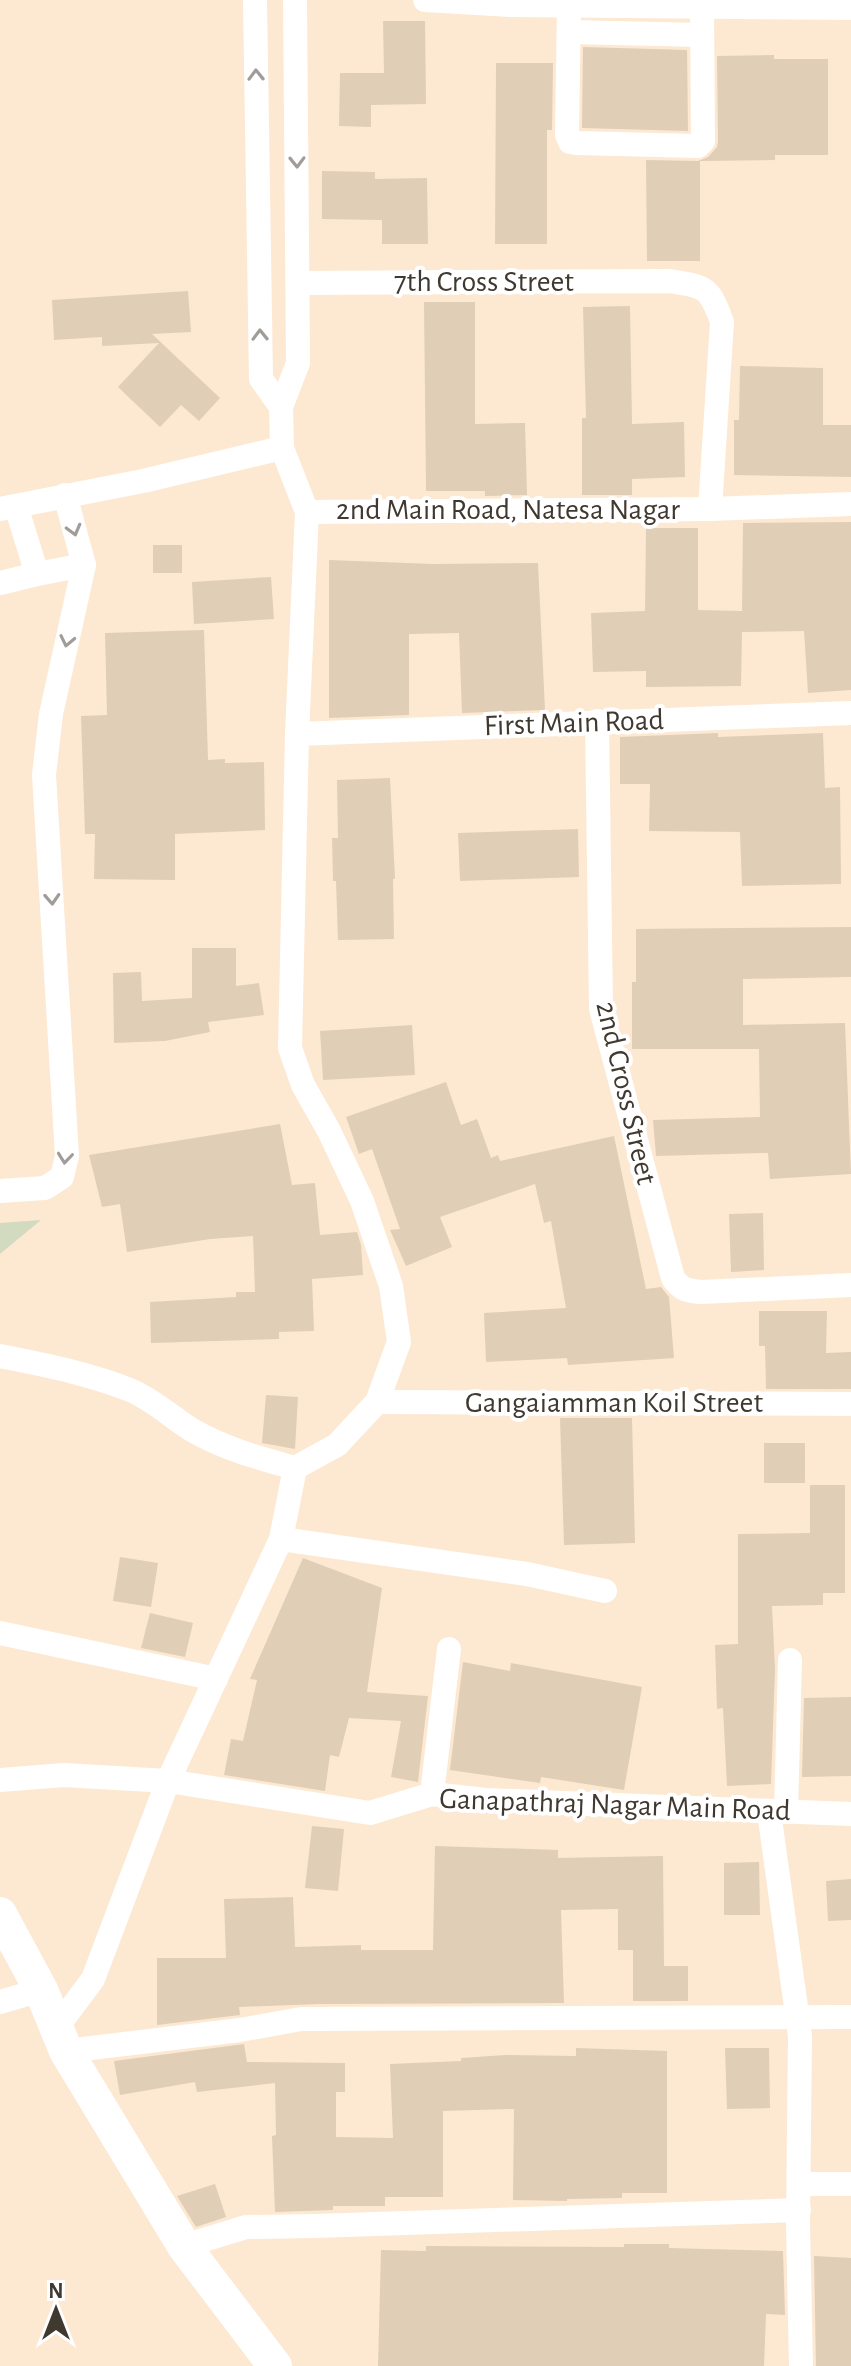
<svg xmlns="http://www.w3.org/2000/svg" width="851" height="2366" font-family="'Alegreya Sans',sans-serif">
<style>
.green{fill:#d2dbc0}
.building{fill:#e1ceb7}
.lines{fill:none;stroke-linecap:round;stroke-linejoin:round}
.street{stroke:#fff;stroke-width:24}
.secondary{stroke:#fff;stroke-width:34}
.oneway{stroke:#a09c98}
.labels{text-anchor:middle;dominant-baseline:central;stroke-width:8;stroke-linejoin:round;paint-order:stroke}
.street-label{font-size:30px;fill:#403930;stroke:#fff}
</style>
<rect width="100%" height="100%" fill="#fde9d2"/>
<path class="green" d="M41,1220L0,1254V1223Z"/>
<g class="building">
<path d="M383,21H425L426,104L371,105V127L339,126L340,73H384Z"/>
<path d="M583,47L687,50L688,131L582,128Z"/>
<path d="M774,55V59H828V155H775V160L700,161V261H647L646,160L698,161L708,157L717,147L718,141L717,56Z"/>
<path d="M496,63H553L552,130H547V244H495Z"/>
<path d="M322,171L375,172V179L427,178L428,244H382V220L322,219Z"/>
<path d="M188,291L191,332L152,334L220,398L199,421L181,405L160,427L118,387L159,343L102,346V337L54,340L52,300Z"/>
<path d="M424,302H475V424L525,423L527,495L485,496V491H426Z"/>
<path d="M630,306L632,424L684,422L685,477L632,479V495H582V418H586L583,307Z"/>
<path d="M740,366L823,368V425H851V477L734,475V420H739Z"/>
<path d="M851,522V690L808,693L804,631L742,632L741,686L646,687V671L593,672L591,613L645,611L646,528H698V610L742,611L743,523Z"/>
<rect x="153" y="545" width="29" height="28"/>
<path d="M329,560L433,564L538,563L545,710L462,713L459,633L409,634V715L329,718Z"/>
<path d="M271,577L274,619L194,624L192,582Z"/>
<path d="M204,630L208,760L225,759V763L264,762L265,830L175,834V880L94,879L95,834H85L81,716L107,715L105,633Z"/>
<path d="M718,733V737L823,733L825,788L840,787L841,884L742,886L740,832L649,831L650,784H620V737Z"/>
<path d="M390,778L395,879H393L394,939L338,940L336,881H333L332,838H338L337,780Z"/>
<path d="M578,829L579,877L460,881L458,833Z"/>
<path d="M851,927V977L743,979V1025L845,1023L851,1174L770,1179L768,1153L656,1156L653,1120L760,1117L759,1049H632V982H636V929Z"/>
<path d="M192,948H236V986L259,983L264,1015L208,1022L210,1032L165,1041L114,1043L113,973L141,972L142,1001L192,998Z"/>
<path d="M412,1025L415,1075L323,1080L320,1031Z"/>
<path d="M446,1082L461,1125L477,1119L491,1158L498,1155L500,1161L614,1136L646,1289L661,1287L669,1297L674,1358L568,1365L567,1358L486,1362L484,1313L566,1308L551,1221L544,1223L535,1184L440,1217L452,1247L406,1266L390,1230L400,1229L372,1149L359,1154L346,1117Z"/>
<path d="M280,1124L292,1185L315,1183L320,1235L357,1232L361,1245L363,1275L312,1279L314,1331L279,1332V1339L151,1343L150,1302L236,1297V1292H255L253,1236L210,1239L127,1252L120,1204L102,1207L89,1155Z"/>
<path d="M763,1213L764,1270L731,1272L729,1214Z"/>
<path d="M759,1311H827L826,1353L851,1352V1389H766L765,1346H759Z"/>
<path d="M266,1395L298,1397L295,1449L262,1443Z"/>
<path d="M560,1418H632L635,1543L564,1545Z"/>
<rect x="764" y="1443" width="41" height="40"/>
<path d="M810,1485H845V1593H823V1605L772,1606L775,1669L771,1784L727,1786L723,1708L717,1709L715,1645L738,1644V1534L810,1533Z"/>
<path d="M120,1557L158,1563L151,1607L113,1601Z"/>
<path d="M303,1558L382,1588L367,1692L428,1696L418,1782L391,1777L401,1721L349,1718L339,1757L330,1755L325,1791L224,1775L231,1739L243,1741L257,1680L250,1679Z"/>
<path d="M150,1613L193,1623L185,1657L141,1648Z"/>
<path d="M463,1662L510,1671L511,1663L642,1687L624,1790L541,1777L540,1783L450,1770Z"/>
<path d="M851,1697V1776L802,1777L804,1698Z"/>
<path d="M312,1826L344,1829L338,1891L305,1888Z"/>
<path d="M435,1846L558,1850V1858L663,1856L664,1966H688V2001H633V1950H618V1909L561,1910L564,2003L319,2004L239,2007L240,2015L157,2025V1958H226L224,1899L293,1897L295,1947L361,1945V1950H433Z"/>
<path d="M759,1862L760,1915H724V1863Z"/>
<path d="M851,1879V1920L828,1921L826,1881Z"/>
<path d="M244,2044L247,2062L345,2063V2092H336V2137L393,2138L390,2064L461,2061V2058L506,2055L576,2056V2048L667,2051V2193H622V2198L567,2199V2201L513,2200L514,2109L443,2111V2197H385V2206H333V2210L275,2212L272,2136L276,2135L275,2083L197,2092L195,2082L120,2095L114,2061Z"/>
<path d="M725,2048H769L770,2108L727,2109Z"/>
<path d="M215,2184L226,2217L196,2227L177,2196Z"/>
<path d="M624,2244H669V2248L783,2251L785,2315L766,2314L764,2366H378L381,2250L426,2251V2246L624,2247Z"/>
<path d="M814,2256L851,2258V2366H816Z"/>
</g>
<g class="lines">
<g class="street">
<path d="M255,0L261,379L281,407"/>
<path d="M425,0L512,5L851,8"/>
<path d="M569,4L567,135L570,142L576,143L698,146L703,141L702,8"/>
<path d="M569,32L702,35"/>
<path d="M298,283L669,281C706,287 709,286 722,322L710,509"/>
<path d="M0,509L143,481L282,448"/>
<path d="M307,512L710,509L851,504"/>
<path d="M37,574L84,565"/>
<path d="M0,583L37,574L16,506"/>
<path d="M597,721L601,1009L673,1278C681,1290 688,1291 701,1292L851,1285"/>
<path d="M297,734L851,713"/>
<path d="M0,1191L45,1188L62,1177L67,1156L44,775L51,714L84,565L65,495"/>
<path d="M0,1356C44,1365 88,1373 130,1390C154,1400 171,1417 192,1430C225,1449 259,1458 295,1468"/>
<path d="M377,1402L851,1404"/>
<path d="M281,1539L527,1574L605,1591"/>
<path d="M0,1633L216,1679"/>
<path d="M0,1780L64,1775L168,1781L370,1813L432,1794L486,1800L851,1814"/>
<path d="M432,1794L449,1649"/>
<path d="M769,1812L800,2036L798,2224L801,2366"/>
<path d="M786,1812L790,1660"/>
<path d="M0,2002L41,1990"/>
<path d="M55,2030L93,1979L168,1781L281,1539L295,1468L337,1445L377,1402L399,1342L391,1286L362,1201L329,1131L303,1085L290,1048L297,734L307,512L282,448L281,407L298,363L295,0"/>
<path d="M66,2051L240,2030L301,2019L851,2017"/>
<path d="M799,2184H851"/>
<path d="M184,2246L246,2227L315,2226L799,2210"/>
</g>
<path class="secondary" d="M0,1914L41,1990L66,2051L184,2246L275,2366"/>
</g>
<defs><path id="oneway-chevron" d="M-2-3.5L2.5 0L-2 3.5" fill="none" stroke-width="1.6" stroke-linecap="round" stroke-linejoin="round" transform="scale(2)"/></defs>
<g class="oneway">
<use href="#oneway-chevron" transform="translate(256 75) rotate(-91)"/>
<use href="#oneway-chevron" transform="translate(297 162) rotate(89)"/>
<use href="#oneway-chevron" transform="translate(260 335) rotate(-91)"/>
<use href="#oneway-chevron" transform="translate(74 530) rotate(75)"/>
<use href="#oneway-chevron" transform="translate(67 641) rotate(102)"/>
<use href="#oneway-chevron" transform="translate(52 899) rotate(87)"/>
<use href="#oneway-chevron" transform="translate(65 1158) rotate(96)"/>
</g>
<g class="labels">
<g class="street-label">
<text x="484" y="282">7th Cross Street</text>
<text x="508" y="510">2nd Main Road, Natesa Nagar</text>
<text transform="translate(574 723) rotate(-2)">First Main Road</text>
<text transform="translate(626 1093) rotate(77)">2nd Cross Street</text>
<text x="614" y="1403">Gangaiamman Koil Street</text>
<text transform="translate(615 1805) rotate(2)">Ganapathraj Nagar Main Road</text>
</g>
</g>
<g transform="translate(56 2310)" stroke="#ffffff" stroke-width="6" paint-order="stroke">
<path d="M0-6L14 30L0 20L-14 30Z" fill="#403930"/>
<text y="-12" font-size="22" font-weight="bold" text-anchor="middle" fill="#403930">N</text>
</g>
</svg>
